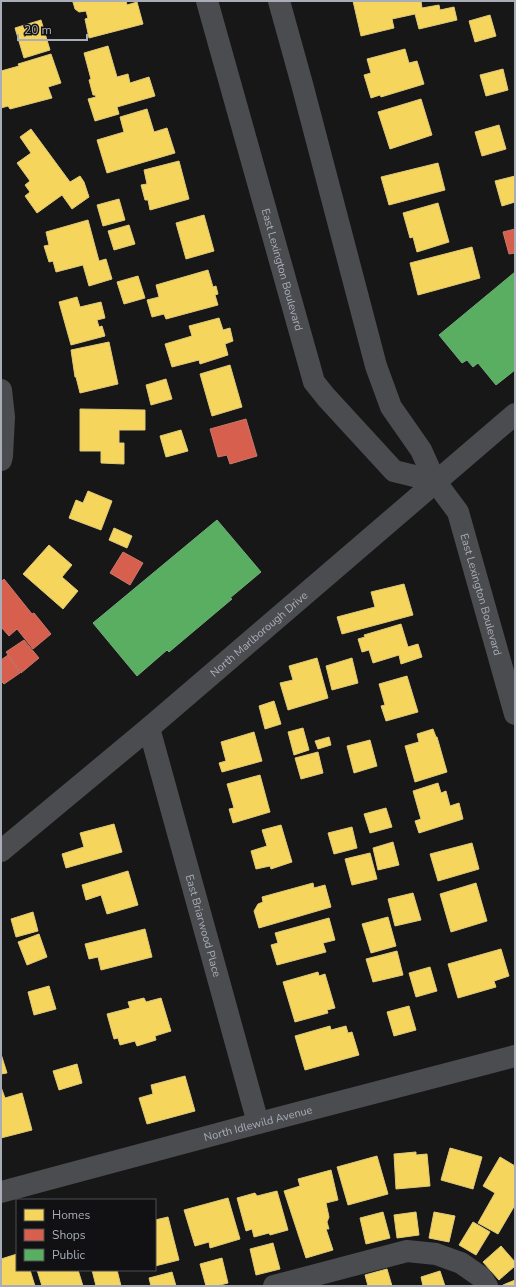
<svg xmlns="http://www.w3.org/2000/svg" width="516" height="1287" font-family="'Nunito Sans',sans-serif">
<style>
.homes{fill:#f6d55c;stroke:#dfc978}
.shops{fill:#d6604d;stroke:#c8776d}
.public{fill:#5aae61;stroke:#71ae7b}
.lines{fill:none;stroke-linecap:round;stroke-linejoin:round}
.minor{stroke:#4b4c50;stroke-width:22}
.labels{text-anchor:middle;dominant-baseline:central;stroke-width:4;stroke-linejoin:round;paint-order:stroke}
.street-label{font-size:11px;fill:#a8adb8;stroke:#111113}
</style>
<rect width="100%" height="100%" fill="#171717"/>
<g class="homes">
<path d="M71,1H126L127,5L137,2L143,24L89,38L85,19L88,18L86,11L79,12L75,9L73,2Z"/>
<path d="M353,1H421L422,8L439,5L440,10L454,7L457,20L419,29L415,14L392,19L394,28L361,36Z"/>
<path d="M490,15L496,36L475,42L469,21Z"/>
<path d="M41,20L50,50L24,58L15,28Z"/>
<path d="M108,46L117,77L128,74L130,83L149,77L155,96L117,107L119,114L95,121L88,99L96,97L95,95H93L89,80L91,79L84,53Z"/>
<path d="M405,49L409,63L417,61L424,84L381,97L380,95L371,98L364,75L371,73L367,59Z"/>
<path d="M51,54L61,83L48,87L52,98L10,109L8,106L1,108V71L19,66L18,64Z"/>
<path d="M503,69L508,90L486,96L480,75Z"/>
<path d="M421,99L432,135L390,149L378,112Z"/>
<path d="M147,109L154,132L167,128L175,153L107,173L97,140L124,132L120,117Z"/>
<path d="M499,125L506,149L482,156L475,132Z"/>
<path d="M31,129L70,182L80,176L84,182L89,197L72,209L62,195L37,213L25,196L30,192L25,185L30,181L17,163L31,153L20,137Z"/>
<path d="M179,161L189,199L150,210L148,200H145L141,185L147,184L144,170Z"/>
<path d="M438,163L445,190L389,205L381,177Z"/>
<path d="M515,176V202L502,206L495,181Z"/>
<path d="M119,199L125,220L103,226L97,205Z"/>
<path d="M438,203L449,242L417,252L413,237L410,238L403,213Z"/>
<path d="M204,215L214,251L186,259L176,223Z"/>
<path d="M88,220L99,261L106,259L112,279L89,286L83,265L56,272L53,261L49,262L44,246L49,245L46,232Z"/>
<path d="M129,225L135,244L114,250L108,231Z"/>
<path d="M472,247L480,278L418,295L410,263Z"/>
<path d="M208,270L213,287L216,286L218,294L215,295L218,305L166,319L164,314L152,317L147,300L159,297L156,285Z"/>
<path d="M138,276L145,298L124,304L117,282Z"/>
<path d="M77,297L80,307L101,302L105,318L97,320L99,327L102,326L105,336L71,345L59,302Z"/>
<path d="M219,318L223,330L230,328L233,341L225,344L228,355L200,364L199,360L172,367L165,344L192,336L189,326Z"/>
<path d="M109,342L118,384L80,393L76,377H75L71,350Z"/>
<path d="M230,365L242,407L212,416L200,374Z"/>
<path d="M166,379L172,399L151,405L146,385Z"/>
<path d="M80,409L145,410V430H119V443H124V464L101,463V451H80Z"/>
<path d="M181,430L188,451L166,457L160,436Z"/>
<path d="M88,491L112,501L101,530L69,518L76,500L83,503Z"/>
<path d="M114,528L132,536L127,548L109,540Z"/>
<path d="M49,545L72,565L62,577L78,591L63,609L23,574Z"/>
<path d="M404,584L413,615L342,634L337,617L375,607L371,592Z"/>
<path d="M401,624L408,647L418,644L422,657L401,664L399,655L373,663L369,650L362,652L358,639L365,637L364,635Z"/>
<path d="M317,658L328,698L288,710L280,683L293,680L289,666Z"/>
<path d="M352,658L358,683L332,690L326,666Z"/>
<path d="M407,676L418,712L386,721L381,706L385,705L379,684Z"/>
<path d="M274,701L281,724L265,729L259,706Z"/>
<path d="M303,728L309,750L294,755L288,732Z"/>
<path d="M433,729L436,737H437L447,772L415,782L405,746L419,742L417,734Z"/>
<path d="M254,732L262,761L222,772L219,763L226,761L221,742Z"/>
<path d="M329,737L331,745L318,749L315,741Z"/>
<path d="M370,740L377,766L354,773L347,746Z"/>
<path d="M318,752L323,773L301,779L295,758Z"/>
<path d="M260,775L270,812L233,823L229,809L234,808L227,784Z"/>
<path d="M438,783L441,793L446,791L450,806L459,803L463,819L419,833L415,821L421,819L413,791Z"/>
<path d="M386,808L392,827L370,833L364,814Z"/>
<path d="M114,824L122,852L66,868L62,854L84,847L80,833Z"/>
<path d="M281,825L292,862L271,869L270,866L256,869L251,851L267,846L262,830Z"/>
<path d="M352,827L357,848L334,854L328,833Z"/>
<path d="M393,842L399,865L378,870L373,848Z"/>
<path d="M472,843L479,869L438,881L430,854Z"/>
<path d="M370,853L377,879L352,885L345,859Z"/>
<path d="M128,871L138,905L107,914L101,895L86,900L82,885Z"/>
<path d="M313,883L314,888L325,885L331,907L259,928L254,911L258,904L263,902L262,897Z"/>
<path d="M476,883L487,921L451,932L440,894Z"/>
<path d="M413,893L421,920L395,926L388,899Z"/>
<path d="M33,912L38,931L16,937L11,919Z"/>
<path d="M388,917L396,946L371,953L362,924Z"/>
<path d="M329,918L335,940L323,943L326,952L277,965L271,945L278,943L275,933Z"/>
<path d="M145,929L152,957L101,970L98,957L89,959L85,944Z"/>
<path d="M39,934L47,957L27,965L18,942Z"/>
<path d="M501,949L509,976L494,981L496,987L458,998L448,964Z"/>
<path d="M397,951L403,975L373,982L366,959Z"/>
<path d="M430,967L437,991L416,997L409,973Z"/>
<path d="M318,972L319,976L325,974L335,1008L327,1010L328,1013L295,1022L283,982Z"/>
<path d="M49,986L56,1009L34,1015L28,992Z"/>
<path d="M144,998L146,1002L161,998L171,1031L155,1036L156,1040L137,1046L135,1041L120,1045L118,1038L114,1039L107,1014L130,1008L128,1002Z"/>
<path d="M409,1006L416,1030L394,1036L387,1012Z"/>
<path d="M330,1026L331,1030L346,1026L348,1033L352,1032L359,1055L305,1070L295,1036Z"/>
<path d="M1,1054L7,1073L1,1074Z"/>
<path d="M77,1064L82,1083L59,1090L53,1071Z"/>
<path d="M185,1076L195,1111L147,1124L139,1098L153,1094L151,1085Z"/>
<path d="M1,1087L5,1098L22,1093L32,1130L1,1138Z"/>
<path d="M450,1148L482,1157L473,1189L441,1180Z"/>
<path d="M416,1152V1155L427,1154L430,1186L396,1189L394,1154Z"/>
<path d="M377,1156L388,1194L348,1205L337,1167Z"/>
<path d="M500,1157L515,1166V1205L498,1234L478,1223L495,1193L483,1186Z"/>
<path d="M331,1170L338,1200L326,1203L329,1217L327,1222L329,1229H326L333,1250L306,1258L284,1191L300,1186L298,1179Z"/>
<path d="M277,1191L288,1230L270,1235L269,1233L254,1237L252,1229L246,1231L237,1198L255,1193L257,1196Z"/>
<path d="M228,1198L240,1239L210,1248L209,1242L195,1246L184,1210Z"/>
<path d="M383,1212L390,1238L366,1244L360,1218Z"/>
<path d="M416,1212L419,1235L397,1238L394,1215Z"/>
<path d="M434,1212L455,1216L449,1242L429,1238Z"/>
<path d="M168,1217L179,1260L155,1266V1220Z"/>
<path d="M473,1222L490,1232L476,1255L459,1245Z"/>
<path d="M273,1243L280,1269L256,1275L250,1249Z"/>
<path d="M501,1246L515,1262V1266L499,1280L483,1262Z"/>
<path d="M17,1254V1270H30L35,1286H1V1259Z"/>
<path d="M222,1258L228,1283L216,1286H206L200,1264Z"/>
<path d="M387,1269L392,1286H368L365,1275Z"/>
<path d="M37,1270H78L83,1286H42Z"/>
<path d="M92,1270H117L121,1286H96Z"/>
<path d="M440,1271L445,1286H423L421,1277Z"/>
<path d="M172,1272L176,1286H151L149,1278Z"/>
<path d="M515,1280V1286H504L503,1285Z"/>
</g>
<g class="shops">
<path d="M515,229V253L509,254L503,232Z"/>
<path d="M246,419L257,456L230,464L227,455L218,457L210,429Z"/>
<path d="M123,552L143,563L130,585L110,573Z"/>
<path d="M4,579L32,614L34,613L51,634L33,649L17,629L9,636L1,627V582Z"/>
<path d="M24,640L39,658L21,673L6,652Z"/>
<path d="M8,655L20,673L4,684L1,681V660Z"/>
</g>
<g class="public">
<path d="M515,272V370L496,385L478,363L473,367L467,360L462,363L439,335Z"/>
<path d="M217,520L261,572L230,598L232,599L169,652L167,650L137,676L93,623Z"/>
</g>
<g class="lines">
<g class="minor">
<path id="s1" d="M207,1L314,382L326,397L394,471L435,481"/>
<path id="s2" d="M279,1L302,84L376,366L391,407L421,450L435,481L458,512L515,714"/>
<path d="M1,390L4,417L2,456L1,460"/>
<path id="s3" d="M149,728L258,1123"/>
<path id="s4" d="M1,851L149,728L515,414"/>
<path id="s5" d="M1,1192L232,1130L515,1056"/>
<path d="M274,1286L407,1251L436,1254L461,1263L481,1277L487,1286"/>
</g>
</g>
<g class="labels">
<g class="street-label">
<text stroke="none"><textPath href="#s1" startOffset="279">East Lexington Boulevard</textPath></text>
<text stroke="none"><textPath href="#s2" startOffset="632">East Lexington Boulevard</textPath></text>
<text stroke="none"><textPath href="#s4" startOffset="337">North Marlborough Drive</textPath></text>
<text stroke="none"><textPath href="#s3" startOffset="205">East Briarwood Place</textPath></text>
<text stroke="none"><textPath href="#s5" startOffset="266">North Idlewild Avenue</textPath></text>
</g>
</g>
<rect width="516" height="1287" fill="none" stroke="#a8adb8" stroke-width="4"/>
<rect x="16" y="1199" width="140" height="72" fill="#111113" stroke="#4d4f55"/>
<rect x="24" y="1209" width="20" height="12" fill="#f6d55c" stroke="#4d4f55"/>
<text x="52" y="1219" font-size="12" fill="#a8adb8">Homes</text>
<rect x="24" y="1229" width="20" height="12" fill="#d6604d" stroke="#4d4f55"/>
<text x="52" y="1239" font-size="12" fill="#a8adb8">Shops</text>
<rect x="24" y="1249" width="20" height="12" fill="#5aae61" stroke="#4d4f55"/>
<text x="52" y="1259" font-size="12" fill="#a8adb8">Public</text>
<path d="M18 34v6h69v-6" fill="none" stroke="#a8adb8" stroke-width="2"/>
<text x="24" y="34" font-size="12" fill="#a8adb8" stroke="#111113" stroke-width="3" paint-order="stroke">20 m</text>
</svg>
